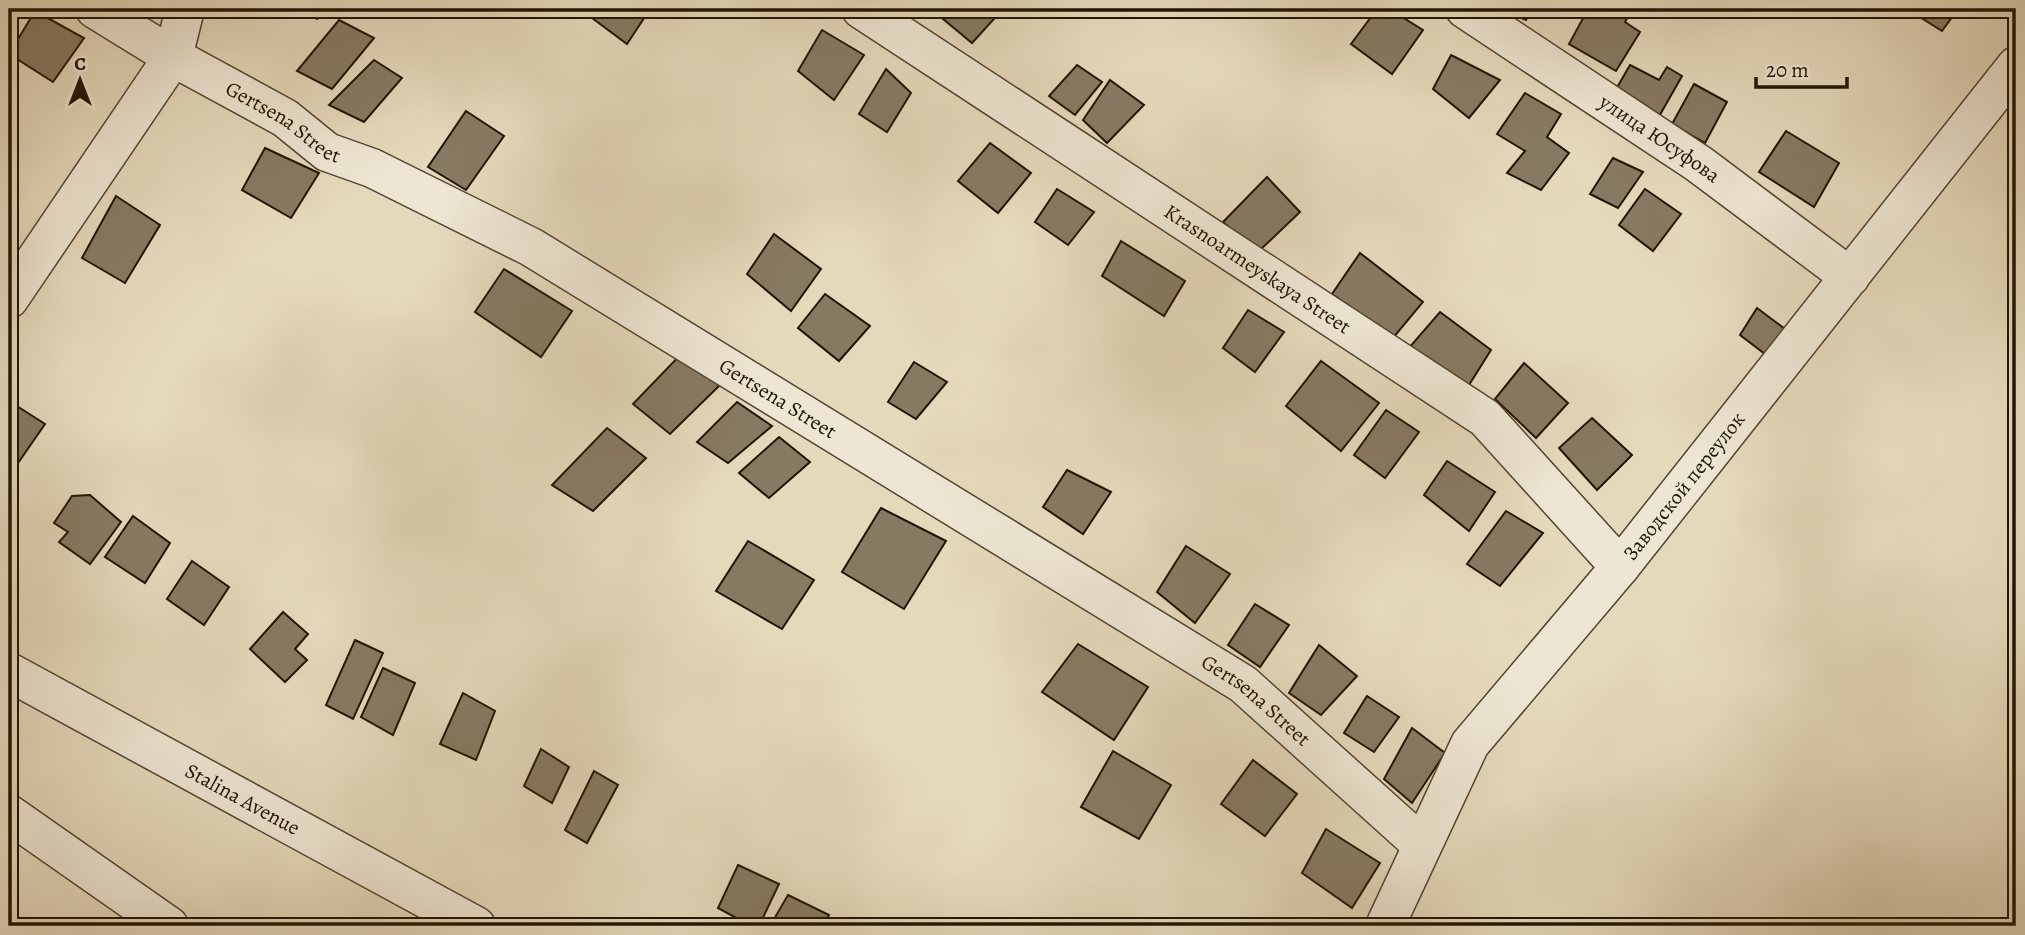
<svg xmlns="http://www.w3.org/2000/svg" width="2025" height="935" font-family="Alegreya,serif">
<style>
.building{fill:#877a63;stroke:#211402;stroke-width:2}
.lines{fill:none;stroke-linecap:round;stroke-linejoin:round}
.minor-casing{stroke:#524530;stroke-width:41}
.minor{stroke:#eee6d3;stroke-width:38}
.labels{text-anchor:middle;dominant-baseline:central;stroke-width:6;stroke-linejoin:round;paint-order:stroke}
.street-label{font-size:21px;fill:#211402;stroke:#eee6d3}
</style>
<rect width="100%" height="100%" fill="#e5d9bc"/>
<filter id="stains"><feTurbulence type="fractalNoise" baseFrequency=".00286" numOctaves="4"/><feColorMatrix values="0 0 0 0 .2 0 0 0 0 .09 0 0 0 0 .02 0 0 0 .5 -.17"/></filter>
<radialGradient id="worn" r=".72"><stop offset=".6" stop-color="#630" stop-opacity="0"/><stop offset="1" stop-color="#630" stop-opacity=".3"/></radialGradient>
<g class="building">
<path d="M302,9H325L317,19Z"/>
<path d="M580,9H650L627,44Z"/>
<path d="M931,9H1003L972,43Z"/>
<path d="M1377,9H1389L1423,30L1392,74L1351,44Z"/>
<path d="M1499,9H1532L1526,20Z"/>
<path d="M1588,9H1632L1625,22L1640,32L1616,71L1569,44Z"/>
<path d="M1907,9H1958L1942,31Z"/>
<path d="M35,11L84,38L53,82L9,54Z"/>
<path d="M339,20L374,38L332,89L297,71Z"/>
<path d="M822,30L864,55L834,100L798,71Z"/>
<path d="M1451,55L1500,80L1469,118L1433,89Z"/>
<path d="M374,60L402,78L364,122L329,105Z"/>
<path d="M1077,65L1102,82L1075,115L1049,96Z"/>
<path d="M1630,65L1659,80L1667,67L1682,76L1657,120L1615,91Z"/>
<path d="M886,69L911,93L887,132L859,114Z"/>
<path d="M1110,80L1144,105L1107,143L1083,120Z"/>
<path d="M1694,84L1727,102L1705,143L1672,124Z"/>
<path d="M1525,93L1561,114L1547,137L1569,153L1541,190L1507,173L1525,151L1497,134Z"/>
<path d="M466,111L504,136L466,190L428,167Z"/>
<path d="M1786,131L1839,163L1814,207L1759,172Z"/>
<path d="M990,143L1031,173L998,213L958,181Z"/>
<path d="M265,148L319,173L291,218L242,190Z"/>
<path d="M1613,158L1643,172L1618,208L1590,194Z"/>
<path d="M1267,177L1300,212L1258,252L1223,222Z"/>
<path d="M1057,189L1094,212L1068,245L1035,222Z"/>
<path d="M1645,189L1681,214L1653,251L1619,225Z"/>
<path d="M116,196L160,225L125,283L82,258Z"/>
<path d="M774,234L821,269L791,311L747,274Z"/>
<path d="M1121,241L1185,281L1164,316L1102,276Z"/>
<path d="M1360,253L1423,302L1393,338L1332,294Z"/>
<path d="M504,269L572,311L541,357L475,312Z"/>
<path d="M825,294L870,326L839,361L798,328Z"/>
<path d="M1757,308L1789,332L1769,357L1740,335Z"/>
<path d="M1248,310L1284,332L1255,372L1223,348Z"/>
<path d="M1440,312L1491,350L1467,388L1408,349Z"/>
<path d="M684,351L723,382L670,434L633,404Z"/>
<path d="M1321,361L1379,403L1341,451L1286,406Z"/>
<path d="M914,362L947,382L916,419L888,402Z"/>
<path d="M1524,363L1568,403L1536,438L1495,399Z"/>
<path d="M9,401L45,424L9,476Z"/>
<path d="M737,402L772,426L728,463L697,442Z"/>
<path d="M1386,410L1419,432L1385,478L1354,455Z"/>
<path d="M1592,418L1632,455L1597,490L1559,448Z"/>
<path d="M607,428L646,458L593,511L552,485Z"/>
<path d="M779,437L810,462L769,498L739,473Z"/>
<path d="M1447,461L1495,492L1469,531L1424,495Z"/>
<path d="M1067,470L1111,492L1083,534L1043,507Z"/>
<path d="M90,495L121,522L90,564L59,542L68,532L54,523L72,496Z"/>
<path d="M881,508L946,541L904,609L842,572Z"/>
<path d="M1506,511L1543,533L1500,586L1467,564Z"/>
<path d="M133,516L170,543L145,583L105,557Z"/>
<path d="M748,541L814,580L782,629L716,591Z"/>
<path d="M1186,546L1230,574L1195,623L1157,592Z"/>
<path d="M192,561L229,587L204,625L167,599Z"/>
<path d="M1255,604L1289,625L1260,667L1228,645Z"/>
<path d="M283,612L308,634L295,649L307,660L285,682L250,649Z"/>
<path d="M355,640L383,653L353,719L326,705Z"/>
<path d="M1078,644L1148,687L1114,740L1042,692Z"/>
<path d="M1319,645L1357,676L1321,715L1289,693Z"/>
<path d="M383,668L415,683L393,735L361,717Z"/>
<path d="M463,693L495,711L476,760L440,744Z"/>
<path d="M1367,696L1399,717L1374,752L1344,733Z"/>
<path d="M1412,728L1445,753L1412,803L1384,779Z"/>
<path d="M541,749L569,767L552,803L524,786Z"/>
<path d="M1113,751L1171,785L1139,839L1081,807Z"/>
<path d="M1253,760L1297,794L1265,836L1221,804Z"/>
<path d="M594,771L618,785L587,843L565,830Z"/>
<path d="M1326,829L1380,863L1352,908L1302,873Z"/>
<path d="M738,865L779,884L759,926H751L718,908Z"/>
<path d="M788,895L829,915L823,926H770Z"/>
</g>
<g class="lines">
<g class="minor-casing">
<g id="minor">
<path id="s1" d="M95,9L173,57L285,118L327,152L372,168L531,247L1243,684L1422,845"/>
<path id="s2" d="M861,9L1485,418L1620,567"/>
<path id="s3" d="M1465,9L1699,164L1850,277"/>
<path d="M9,299L173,57L185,9"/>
<path id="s4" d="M9,672L476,926"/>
<path d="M9,814L169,926"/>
<path id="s5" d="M1385,926L1470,744L1620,567L2016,66"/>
</g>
</g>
<use href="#minor" class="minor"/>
</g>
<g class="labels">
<g class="street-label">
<text stroke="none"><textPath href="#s1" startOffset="220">Gertsena Street</textPath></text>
<text stroke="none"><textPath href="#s3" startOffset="234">улица Юсуфова</textPath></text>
<text stroke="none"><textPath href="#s2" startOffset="474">Krasnoarmeyskaya Street</textPath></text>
<text stroke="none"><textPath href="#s1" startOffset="788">Gertsena Street</textPath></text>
<text stroke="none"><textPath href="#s5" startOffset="536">Заводской переулок</textPath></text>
<text stroke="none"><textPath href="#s1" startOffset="1354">Gertsena Street</textPath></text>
<text stroke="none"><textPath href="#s4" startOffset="266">Stalina Avenue</textPath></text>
</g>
</g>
<rect width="2025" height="935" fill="none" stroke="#e5d9bc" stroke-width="35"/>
<rect x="10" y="10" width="2004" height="914" fill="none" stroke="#211402" stroke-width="3.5"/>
<rect x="18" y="18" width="1990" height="900" fill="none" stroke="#211402" stroke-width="2"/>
<g transform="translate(80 80)" stroke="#eee6d3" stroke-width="5" paint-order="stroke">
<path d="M0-5L12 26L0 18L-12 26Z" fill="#211402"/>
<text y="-10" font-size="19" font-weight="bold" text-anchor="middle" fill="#211402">С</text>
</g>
<path d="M1756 77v10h91v-10" fill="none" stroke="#211402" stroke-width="3.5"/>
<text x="1766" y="77" font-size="21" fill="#211402" stroke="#eee6d3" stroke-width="5" paint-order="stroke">20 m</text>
<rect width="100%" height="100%" filter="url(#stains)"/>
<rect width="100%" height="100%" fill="url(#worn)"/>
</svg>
